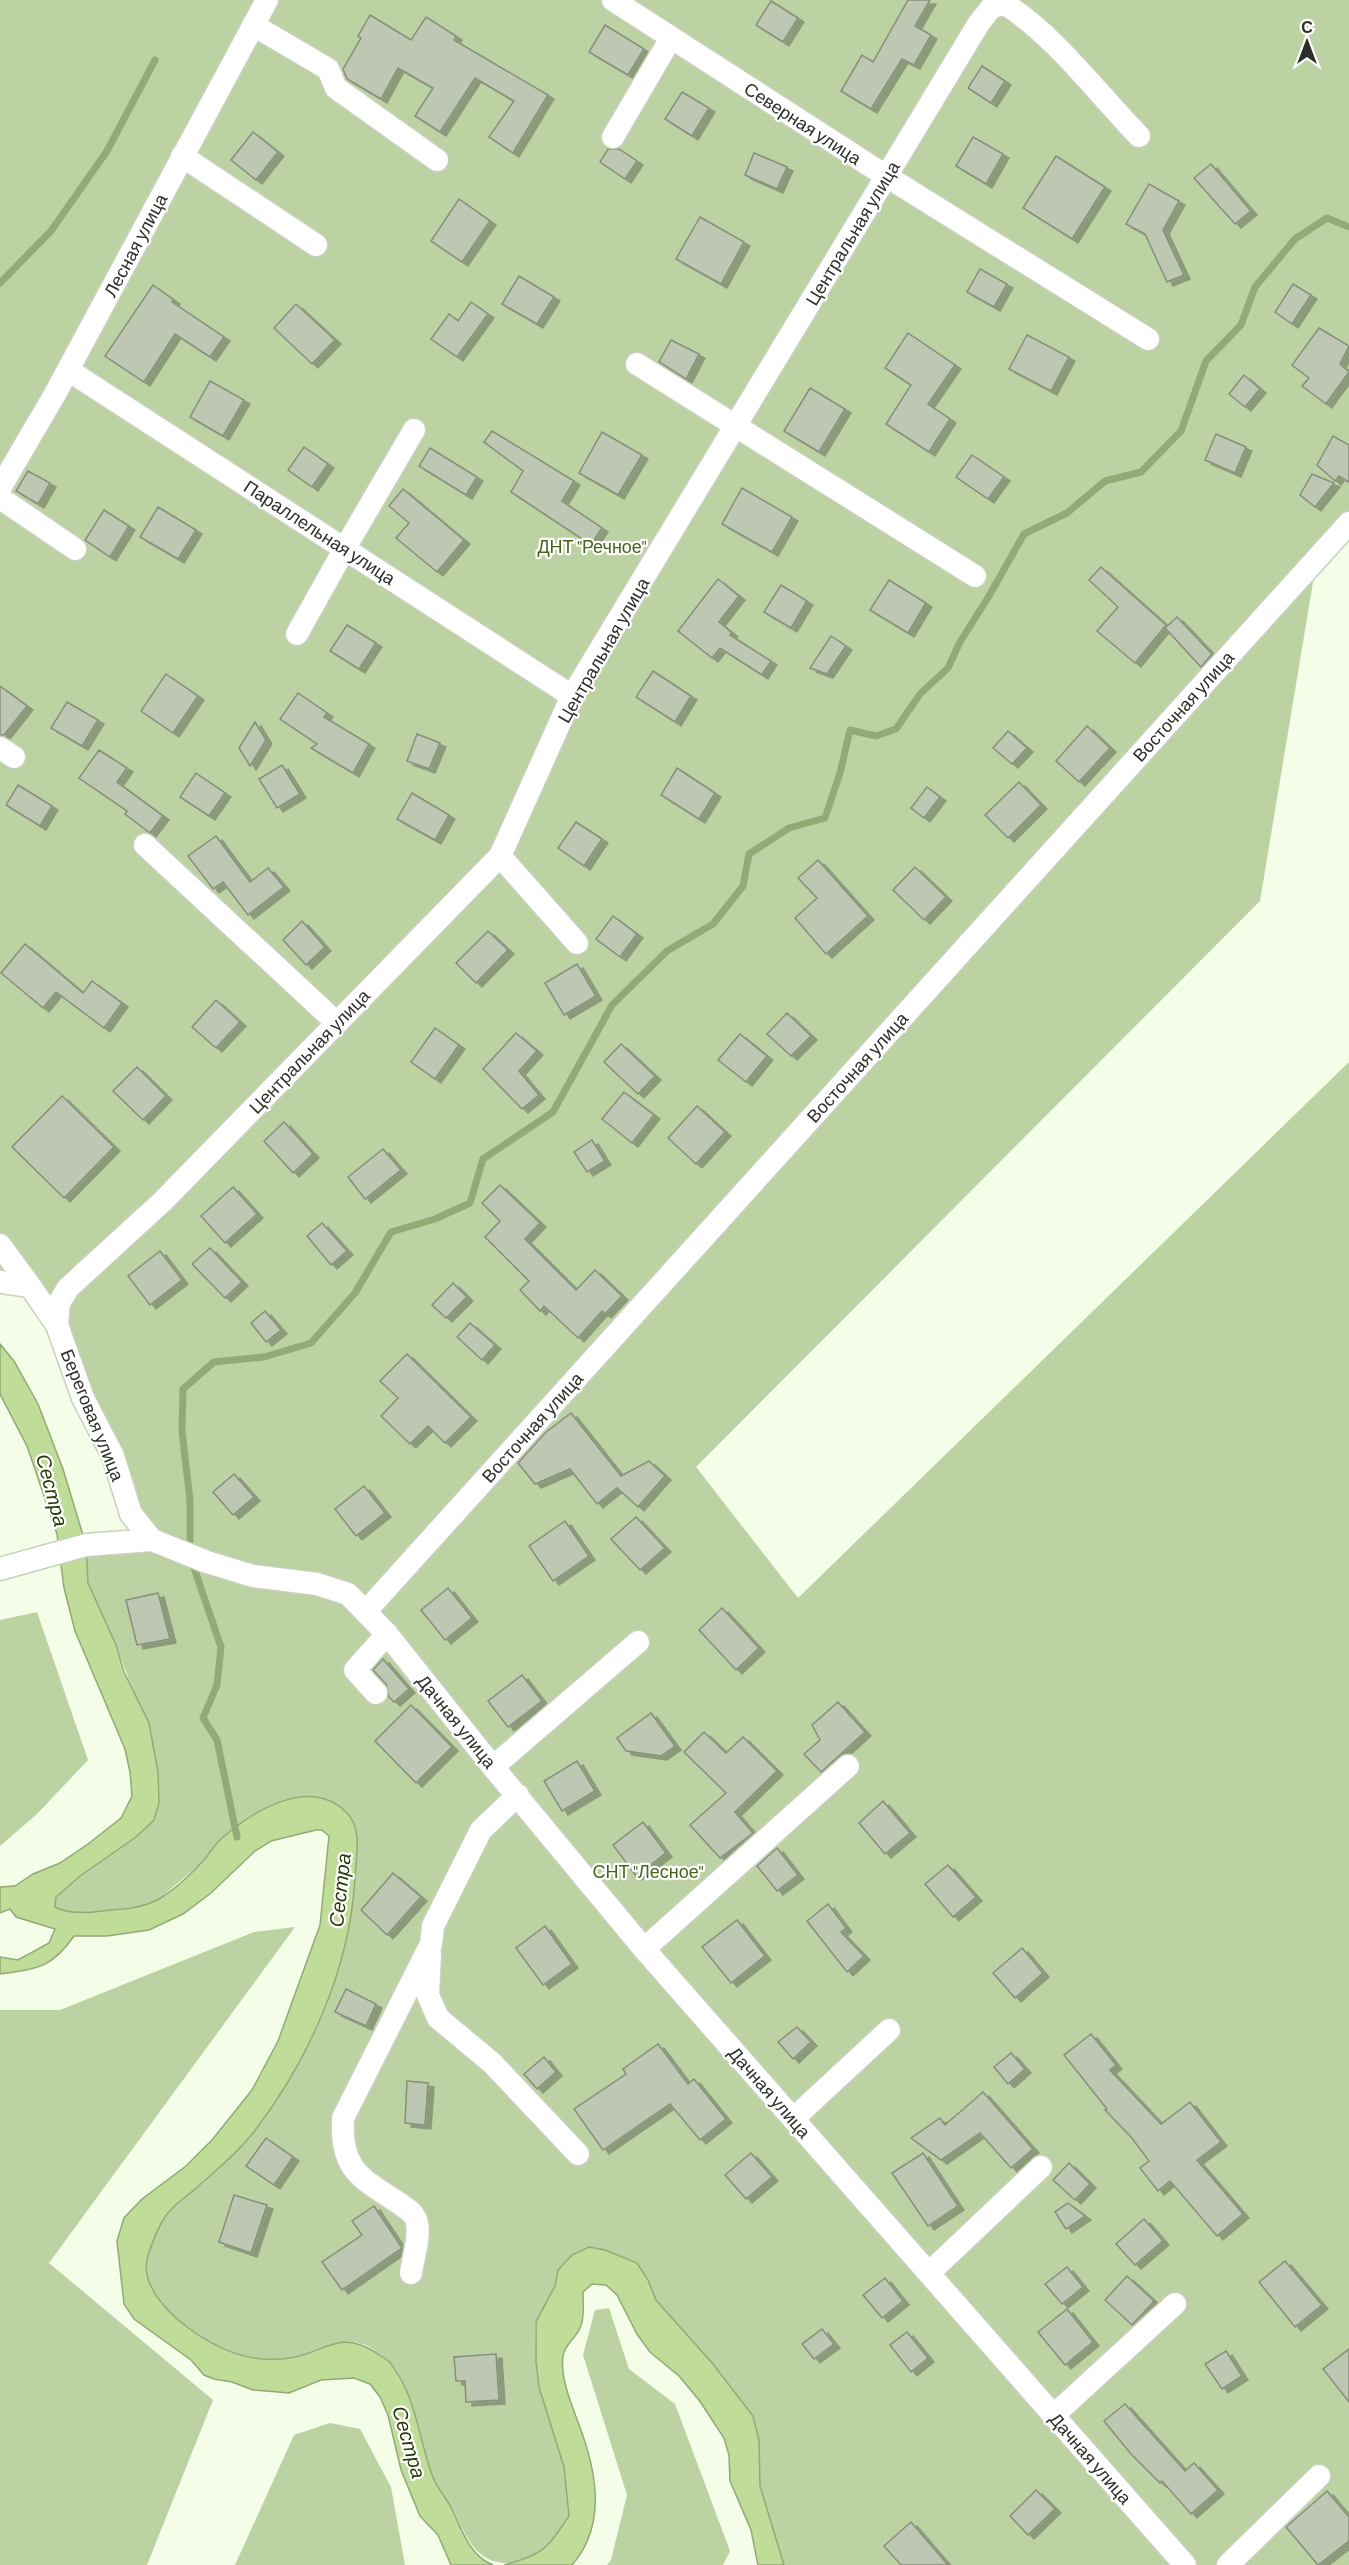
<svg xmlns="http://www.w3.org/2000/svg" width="1349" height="2565" font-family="Barlow,sans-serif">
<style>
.green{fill:#bdd2a3}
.water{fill:#bfdd98;stroke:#93a976;stroke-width:1.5}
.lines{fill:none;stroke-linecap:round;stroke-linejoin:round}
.stream{stroke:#93a976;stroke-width:7}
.building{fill:#bec7b2;stroke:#868f7b;stroke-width:1.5;filter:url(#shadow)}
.minor-casing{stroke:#c7d1bc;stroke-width:25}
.minor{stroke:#fff;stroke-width:22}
.labels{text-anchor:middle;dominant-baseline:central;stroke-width:4.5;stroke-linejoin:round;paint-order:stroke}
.street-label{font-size:18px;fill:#2b2f27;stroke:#fff}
.park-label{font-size:18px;fill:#48621b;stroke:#fff}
.water-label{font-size:20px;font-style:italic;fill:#283906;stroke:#fff}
</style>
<defs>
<filter id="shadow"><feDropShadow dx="6" dy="4" stdDeviation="0" flood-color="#0004"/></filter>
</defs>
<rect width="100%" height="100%" fill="#f3fde7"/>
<g class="green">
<path d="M0,0H1349V523L1317,558L1260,901L696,1467L798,1598L1349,1062V2565H784L760,2486V2462L732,2391L713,2364L656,2300L648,2280L637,2263L605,2250L558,2270L555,2286L536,2322L535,2333L539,2387L564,2467L569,2516C550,2544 546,2553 512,2563C472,2565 466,2532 451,2506C444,2494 435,2486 431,2473C421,2443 412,2380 388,2360C380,2353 365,2343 354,2342C331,2340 312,2355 290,2358C267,2361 242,2357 220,2349C192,2339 145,2296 146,2265C147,2244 163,2216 178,2202C186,2195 196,2190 204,2182C226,2159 247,2135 267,2111C283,2092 295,2068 308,2046C341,1987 348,1919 357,1854L315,1796L287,1799L269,1806L221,1839L200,1864L158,1900L141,1906L86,1913L60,1910L55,1907L56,1897L80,1876L136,1837L154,1820L159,1803L158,1772L149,1723L134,1693L116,1645L98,1608L88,1583L86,1553L158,1542L131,1514L34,1292L0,1285Z"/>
<path d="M37,1612L88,1760L37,1814L0,1846V1620Z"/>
<path d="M295,1927L49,2263L213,2400L147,2565H0V2010H60L254,1932Z"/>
<path d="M609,2308L629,2369L675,2404L730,2551L723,2565H607L611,2560L627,2495L583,2355L595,2310Z"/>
<path d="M330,2423L360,2429L391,2487L405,2565H235L294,2435Z"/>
</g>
<g class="water">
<path d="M0,1344L14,1361L38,1404L63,1469L86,1545L88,1583L116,1645L124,1672L149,1723L158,1772L159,1803L154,1820L136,1837L80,1876L56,1897L55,1907C68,1914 88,1913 102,1911C120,1909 140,1909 157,1900C174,1891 191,1874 204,1860C210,1853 215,1844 222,1838C253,1811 309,1776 346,1812C363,1828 356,1857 355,1878C350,1969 308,2062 253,2133C239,2151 220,2167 203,2182C190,2195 172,2204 163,2220C157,2230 153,2241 149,2252C146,2261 145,2270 148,2279C155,2299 170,2314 187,2327C218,2350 250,2364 290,2358C324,2353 339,2329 375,2352C381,2356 388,2359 392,2365C416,2397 419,2439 432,2475C437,2489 447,2498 453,2511C462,2531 471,2557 493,2565H451L438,2535L420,2516L401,2470L388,2415L380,2397L370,2384L354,2378L321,2380L289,2393L253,2390L232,2382L214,2379L204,2375L191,2360L134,2319L124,2304L117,2241L124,2218L142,2199L186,2166L212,2140L252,2090L278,2041L320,1925L329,1836L322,1830H316L271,1841L255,1851L211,1893L183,1914L149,1930L107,1936H74C52,1968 37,1969 0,1974V1957L18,1960L49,1943L55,1929L16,1917L10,1909L0,1913V1887L15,1886L33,1874L60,1863L88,1844L121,1818L132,1796L130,1772L125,1749L75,1631L64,1588L57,1534L27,1446L0,1394Z"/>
<path d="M589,2247L605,2250L637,2263L648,2280L656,2300L713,2364L753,2416L759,2440L760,2486L784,2565H758L751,2530L730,2481L729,2455L724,2438L699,2400L679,2376L650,2352L637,2334L617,2295L606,2285L592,2284L583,2292C583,2303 585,2319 580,2328C576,2338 565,2344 563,2356C560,2377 571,2403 578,2422C596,2469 608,2524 572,2565H504C545,2553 545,2551 569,2516L564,2467L539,2387L536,2361V2322L555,2286L558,2270L572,2255Z"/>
</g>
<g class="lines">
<g class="stream">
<path d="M0,283L51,231L107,151L155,60"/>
<path d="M190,1551V1500L182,1432L183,1389L214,1362L264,1357L311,1343L355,1293L391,1232L435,1219L470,1203L483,1159L553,1112L612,1005L667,951L713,924L743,886L749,854L789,828L825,818L840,773L850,730L876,736L896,729L920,694L948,668L960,642L989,596L1024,534L1067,513L1105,481L1141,472L1181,431L1206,361L1241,325L1255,287L1295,239L1327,218L1349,227"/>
<path d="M192,1562L221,1647L217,1685L203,1718L217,1740L237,1837"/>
</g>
</g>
<g class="building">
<path d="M908,0H930L915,26L931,35L914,65L902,59L871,109L841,91L862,55L873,62Z"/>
<path d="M771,1L798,18L783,42L756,25Z"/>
<path d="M370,15L411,40L426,17L456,36L454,40L548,95L513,153L489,137L514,101L475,78L440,132L415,116L433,88L398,68L381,99L347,79L343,69L361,38L358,36Z"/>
<path d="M605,25L644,49L628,75L589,52Z"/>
<path d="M982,66L1005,81L991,103L968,88Z"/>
<path d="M682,92L709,108L692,136L665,119Z"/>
<path d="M253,132L278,152L256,180L231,160Z"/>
<path d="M973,137L1003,154L986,184L956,166Z"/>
<path d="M608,149H619L637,161L625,179L600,162Z"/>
<path d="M754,153L787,167L777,189L745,175Z"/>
<path d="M1056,156L1105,187L1072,239L1023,208Z"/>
<path d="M1211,164L1251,211L1235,224L1194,178Z"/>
<path d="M1149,184L1179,201L1163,230L1184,275L1167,282L1145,234L1126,224Z"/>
<path d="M459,199L490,221L462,262L431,241Z"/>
<path d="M700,217L744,242L721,284L676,259Z"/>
<path d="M980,269L1007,284L994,307L967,292Z"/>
<path d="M519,276L554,297L537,324L502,304Z"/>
<path d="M1293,284L1311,295L1292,324L1275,312Z"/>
<path d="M153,285L174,300L172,302L224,337L210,357L175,334L144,382L105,356Z"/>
<path d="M471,302L488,314L457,357L431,339L449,314L458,321Z"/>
<path d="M296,304L335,340L312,364L274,328Z"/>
<path d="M1319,328L1349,346L1340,364L1349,372L1326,404L1302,386L1309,378L1292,365Z"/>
<path d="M908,333L955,365L928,404L950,419L929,452L886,424L911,385L885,368Z"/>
<path d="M1027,335L1069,357L1051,391L1009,369Z"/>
<path d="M671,340L699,354L686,379L659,362Z"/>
<path d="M1244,375L1260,389L1245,407L1229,394Z"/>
<path d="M210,381L244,400L223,436L190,417Z"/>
<path d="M810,388L845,409L819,452L784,431Z"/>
<path d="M492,431L574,481L562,501L602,528L591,545L511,492L523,471L484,442Z"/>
<path d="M602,432L642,455L618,495L579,473Z"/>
<path d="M1216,434L1246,447L1235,473L1205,460Z"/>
<path d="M1333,436L1349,445V482L1339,476L1335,481L1317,465Z"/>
<path d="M304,447L328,464L312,487L288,470Z"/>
<path d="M430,448L477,477L466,495L419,466Z"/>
<path d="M972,455L1004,477L988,499L956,477Z"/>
<path d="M28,471L50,483L38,504L16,491Z"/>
<path d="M1312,474L1334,483L1315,507L1300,495Z"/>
<path d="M742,488L792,517L772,552L722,524Z"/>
<path d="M403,489L464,540L437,572L396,538L409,523L389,506Z"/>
<path d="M158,507L196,530L178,559L140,537Z"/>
<path d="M104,510L129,526L110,557L85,540Z"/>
<path d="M1101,567L1166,625L1135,663L1097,631L1118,607L1089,580Z"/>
<path d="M718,579L739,596L719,622L732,633L730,635L771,661L762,675L720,648L712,658L678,631Z"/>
<path d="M889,580L926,603L908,633L870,610Z"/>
<path d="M781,585L807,601L791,628L764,612Z"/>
<path d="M1177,617L1212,654L1201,667L1165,628Z"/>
<path d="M347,625L376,643L359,669L330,651Z"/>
<path d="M831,636L846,646L827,674L810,668Z"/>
<path d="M653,671L691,696L675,722L636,697Z"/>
<path d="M166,674L198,696L173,733L141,711Z"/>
<path d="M0,686L27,706L4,735H0Z"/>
<path d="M298,693L327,713L324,717L369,744L353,773L311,748L317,744L280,719Z"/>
<path d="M67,702L98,720L82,746L51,728Z"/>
<path d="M255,722L266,740L250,766L239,748Z"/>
<path d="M1087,726L1110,748L1079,782L1056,761Z"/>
<path d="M1008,731L1027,748L1012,764L993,748Z"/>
<path d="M417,734L440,743L429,769L407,761Z"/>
<path d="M99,750L127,768L117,782L163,816L150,833L125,814L127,811L79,778Z"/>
<path d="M282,765L300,794L277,808L259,779Z"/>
<path d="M677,768L715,793L699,819L661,795Z"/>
<path d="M196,773L225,793L209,816L180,797Z"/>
<path d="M1019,782L1041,805L1008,838L985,815Z"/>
<path d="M18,785L52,806L40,826L6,805Z"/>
<path d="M927,787L940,797L924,818L911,808Z"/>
<path d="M412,793L449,815L435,840L397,819Z"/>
<path d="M576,822L602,839L584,866L558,848Z"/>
<path d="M216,836L250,882L268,868L284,887L248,915L223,882L213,889L188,856Z"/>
<path d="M818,860L868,916L826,954L795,918L817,898L798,878Z"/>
<path d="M915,867L946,897L924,920L893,890Z"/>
<path d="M613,916L637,934L620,957L596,939Z"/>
<path d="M302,921L325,947L306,965L283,940Z"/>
<path d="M488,931L508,950L476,983L456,963Z"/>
<path d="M25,944L83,993L92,981L122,1003L104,1028L56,992L43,1008L1,973Z"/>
<path d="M577,964L596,996L564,1015L545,983Z"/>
<path d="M216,1000L240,1022L216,1048L192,1027Z"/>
<path d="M787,1013L811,1036L791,1056L767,1034Z"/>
<path d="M435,1028L459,1045L435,1079L411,1062Z"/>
<path d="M516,1033L537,1051L519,1071L539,1095L522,1109L483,1069Z"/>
<path d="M740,1034L767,1056L746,1082L718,1060Z"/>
<path d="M621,1044L655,1076L638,1094L604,1062Z"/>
<path d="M137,1067L166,1096L143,1120L113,1091Z"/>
<path d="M624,1092L654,1115L632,1143L602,1119Z"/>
<path d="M62,1096L114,1147L64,1198L12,1147Z"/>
<path d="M697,1106L725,1132L696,1164L668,1138Z"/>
<path d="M284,1122L313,1154L293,1173L264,1141Z"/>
<path d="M592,1140L605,1161L587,1172L574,1152Z"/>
<path d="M383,1149L401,1170L365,1199L348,1177Z"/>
<path d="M500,1185L540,1223L525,1239L576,1290L595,1270L622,1296L605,1314L602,1311L578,1338L544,1306L540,1311L520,1290L529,1281L485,1237L500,1221L482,1203Z"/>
<path d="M233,1187L257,1214L225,1243L201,1216Z"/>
<path d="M322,1223L347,1251L331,1265L307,1236Z"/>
<path d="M210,1248L242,1282L225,1298L192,1264Z"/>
<path d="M160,1251L182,1280L150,1305L128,1276Z"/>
<path d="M453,1283L467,1297L446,1318L432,1305Z"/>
<path d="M265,1311L281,1330L266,1342L251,1323Z"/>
<path d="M470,1323L495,1345L482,1360L457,1337Z"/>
<path d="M407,1354L471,1417L445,1443L428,1426L410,1444L381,1416L398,1398L380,1381Z"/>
<path d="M571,1413L621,1476L649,1461L665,1476L638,1507L617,1488L597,1504L570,1469L535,1484L518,1463L545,1433Z"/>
<path d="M234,1474L254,1497L233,1515L213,1492Z"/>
<path d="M364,1486L385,1513L356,1536L335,1509Z"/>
<path d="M636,1517L665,1548L640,1570L611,1539Z"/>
<path d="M565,1521L589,1556L553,1581L529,1546Z"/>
<path d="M448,1588L472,1618L445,1640L421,1610Z"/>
<path d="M158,1593L170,1639L137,1645L126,1600Z"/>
<path d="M722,1608L759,1648L736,1670L699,1630Z"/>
<path d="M383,1659L409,1689L394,1702L389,1697L386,1684L373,1670Z"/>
<path d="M522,1675L542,1701L508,1727L488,1701Z"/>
<path d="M838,1702L865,1732L821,1772L804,1754L820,1740L812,1725Z"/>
<path d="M411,1705L452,1747L416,1783L375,1741Z"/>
<path d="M651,1713L675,1746L661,1756L626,1751L617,1738Z"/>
<path d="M704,1732L726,1753L743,1737L777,1771L735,1812L753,1833L720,1858L690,1825L726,1793L684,1752Z"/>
<path d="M577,1761L595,1791L562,1811L544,1781Z"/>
<path d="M883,1801L910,1833L885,1854L859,1823Z"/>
<path d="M643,1822L666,1853L636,1876L613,1845Z"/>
<path d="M777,1848L798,1875L777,1891L757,1866Z"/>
<path d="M948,1865L976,1897L953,1917L925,1884Z"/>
<path d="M393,1873L421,1897L387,1935L361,1910Z"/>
<path d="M828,1904L846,1928L841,1932L864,1956L847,1972L807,1921Z"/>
<path d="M737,1920L765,1956L731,1983L702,1947Z"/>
<path d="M545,1926L572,1964L543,1985L516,1948Z"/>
<path d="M1022,1948L1043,1973L1015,1998L993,1973Z"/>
<path d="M346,1989L376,2004L366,2026L335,2012Z"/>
<path d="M797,2027L811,2042L793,2059L778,2042Z"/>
<path d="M1091,2034L1116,2065L1110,2070L1161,2124L1190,2102L1221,2142L1197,2160L1243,2214L1217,2236L1170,2181L1158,2191L1140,2168L1149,2161L1131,2137L1105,2110L1107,2109L1064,2055Z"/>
<path d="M658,2044L688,2084L694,2079L726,2119L700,2140L670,2104L603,2150L574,2109L626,2074L623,2069Z"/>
<path d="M1011,2053L1025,2069L1008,2084L994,2067Z"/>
<path d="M544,2057L556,2072L537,2089L524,2074Z"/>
<path d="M407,2081L428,2083L425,2125L405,2123Z"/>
<path d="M983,2092L1033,2149L1011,2168L980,2133L941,2160L911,2138L940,2118L945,2125Z"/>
<path d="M266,2138L293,2157L274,2185L246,2166Z"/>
<path d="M751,2153L772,2177L746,2199L725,2175Z"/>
<path d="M923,2153L958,2206L928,2226L892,2173Z"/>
<path d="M1069,2163L1090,2184L1075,2200L1053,2180Z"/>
<path d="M234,2195L267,2205L251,2253L219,2242Z"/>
<path d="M1068,2203L1085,2216L1066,2229L1055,2212Z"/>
<path d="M374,2206L402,2248L342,2290L322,2262L362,2235L352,2221Z"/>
<path d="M1144,2219L1163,2241L1135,2265L1116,2244Z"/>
<path d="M1285,2261L1322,2305L1295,2327L1259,2282Z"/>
<path d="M1067,2267L1083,2287L1062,2304L1045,2284Z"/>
<path d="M1127,2276L1154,2301L1132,2325L1105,2300Z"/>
<path d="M885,2278L903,2301L882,2318L863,2295Z"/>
<path d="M1067,2309L1093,2342L1065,2365L1038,2332Z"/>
<path d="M822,2329L834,2344L814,2359L802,2344Z"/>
<path d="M907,2332L928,2358L911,2372L890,2345Z"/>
<path d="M1349,2349V2402L1323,2369Z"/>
<path d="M1226,2351L1242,2376L1222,2389L1205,2364Z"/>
<path d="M496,2354L499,2400L466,2402L465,2381H456L454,2357Z"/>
<path d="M1125,2404L1185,2471L1194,2463L1218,2490L1191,2514L1162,2481L1160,2483L1131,2454L1104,2421Z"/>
<path d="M1036,2490L1055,2509L1028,2535L1010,2516Z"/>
<path d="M1327,2491L1349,2517V2541L1318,2565L1286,2527Z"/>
<path d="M911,2522L948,2565H901L884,2546Z"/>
</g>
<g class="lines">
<g class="minor-casing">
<g id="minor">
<path d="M613,0L886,176L1148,339"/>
<path d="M253,25L328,69L336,88L437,160"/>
<path d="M613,137L671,38"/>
<path d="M182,156L316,245"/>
<path d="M637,364L975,576"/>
<path d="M68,370L572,696"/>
<path d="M0,488L55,394L267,0"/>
<path d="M0,498L75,549"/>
<path d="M297,634L345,548L414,430"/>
<path d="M0,748L14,757"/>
<path d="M145,845L337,1023"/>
<path d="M500,856L577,943"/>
<path d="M0,1245L30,1286"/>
<path d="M0,1282L30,1286L57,1325L83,1398L113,1456L131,1514L152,1540"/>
<path d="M57,1325L59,1303L68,1288L163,1201L500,856L572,696L979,23L991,8L1003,3C1051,31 1099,95 1139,136"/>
<path d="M0,1569L86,1545L152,1540L207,1562L253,1576L317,1584L348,1594L387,1634L493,1767L644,1949L1185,2565"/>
<path d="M366,1611L1349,523"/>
<path d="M376,1693L355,1670L387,1634"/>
<path d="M493,1767L638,1642"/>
<path d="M644,1949L848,1766"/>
<path d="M430,1954L428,1995L438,2018L492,2063L578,2154"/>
<path d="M793,2119L889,2030"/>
<path d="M411,2273C413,2259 420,2237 417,2223C415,2214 410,2211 403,2206C362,2178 340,2172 343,2118L431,1944L433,1926L481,1830L518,1795"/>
<path d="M929,2273L1041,2167"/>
<path d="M1054,2415L1175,2304"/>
<path d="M1228,2565L1319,2476"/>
</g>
</g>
<use href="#minor" class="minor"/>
</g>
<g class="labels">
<g class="street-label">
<text transform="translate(803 123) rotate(33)">Северная улица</text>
<text transform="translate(852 233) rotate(-59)">Центральная улица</text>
<text transform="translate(135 245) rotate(-62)">Лесная улица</text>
<text transform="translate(320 532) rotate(33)">Параллельная улица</text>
<text transform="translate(603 650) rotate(-60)">Центральная улица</text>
<text transform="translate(1183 706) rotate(-48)">Восточная улица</text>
<text transform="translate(309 1051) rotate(-46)">Центральная улица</text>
<text transform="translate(857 1067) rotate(-48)">Восточная улица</text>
<text transform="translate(93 1415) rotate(68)">Береговая улица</text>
<text transform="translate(532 1427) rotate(-48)">Восточная улица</text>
<text transform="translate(457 1721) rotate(51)">Дачная улица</text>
<text transform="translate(770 2092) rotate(49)">Дачная улица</text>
<text transform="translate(1091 2458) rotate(49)">Дачная улица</text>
</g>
<g class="park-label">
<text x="592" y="546">ДНТ "Речное"</text>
<text x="648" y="1871">СНТ "Лесное"</text>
</g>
<g class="water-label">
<text transform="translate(53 1490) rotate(75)">Сестра</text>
<text transform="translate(339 1890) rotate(-84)">Сестра</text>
<text transform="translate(410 2442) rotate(74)">Сестра</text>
</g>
</g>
<g transform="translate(1307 42)" stroke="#ffffff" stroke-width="4.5" paint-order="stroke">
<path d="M0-4.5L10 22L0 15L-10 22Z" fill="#2b2f27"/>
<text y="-9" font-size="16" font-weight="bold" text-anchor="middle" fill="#2b2f27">С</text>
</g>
</svg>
